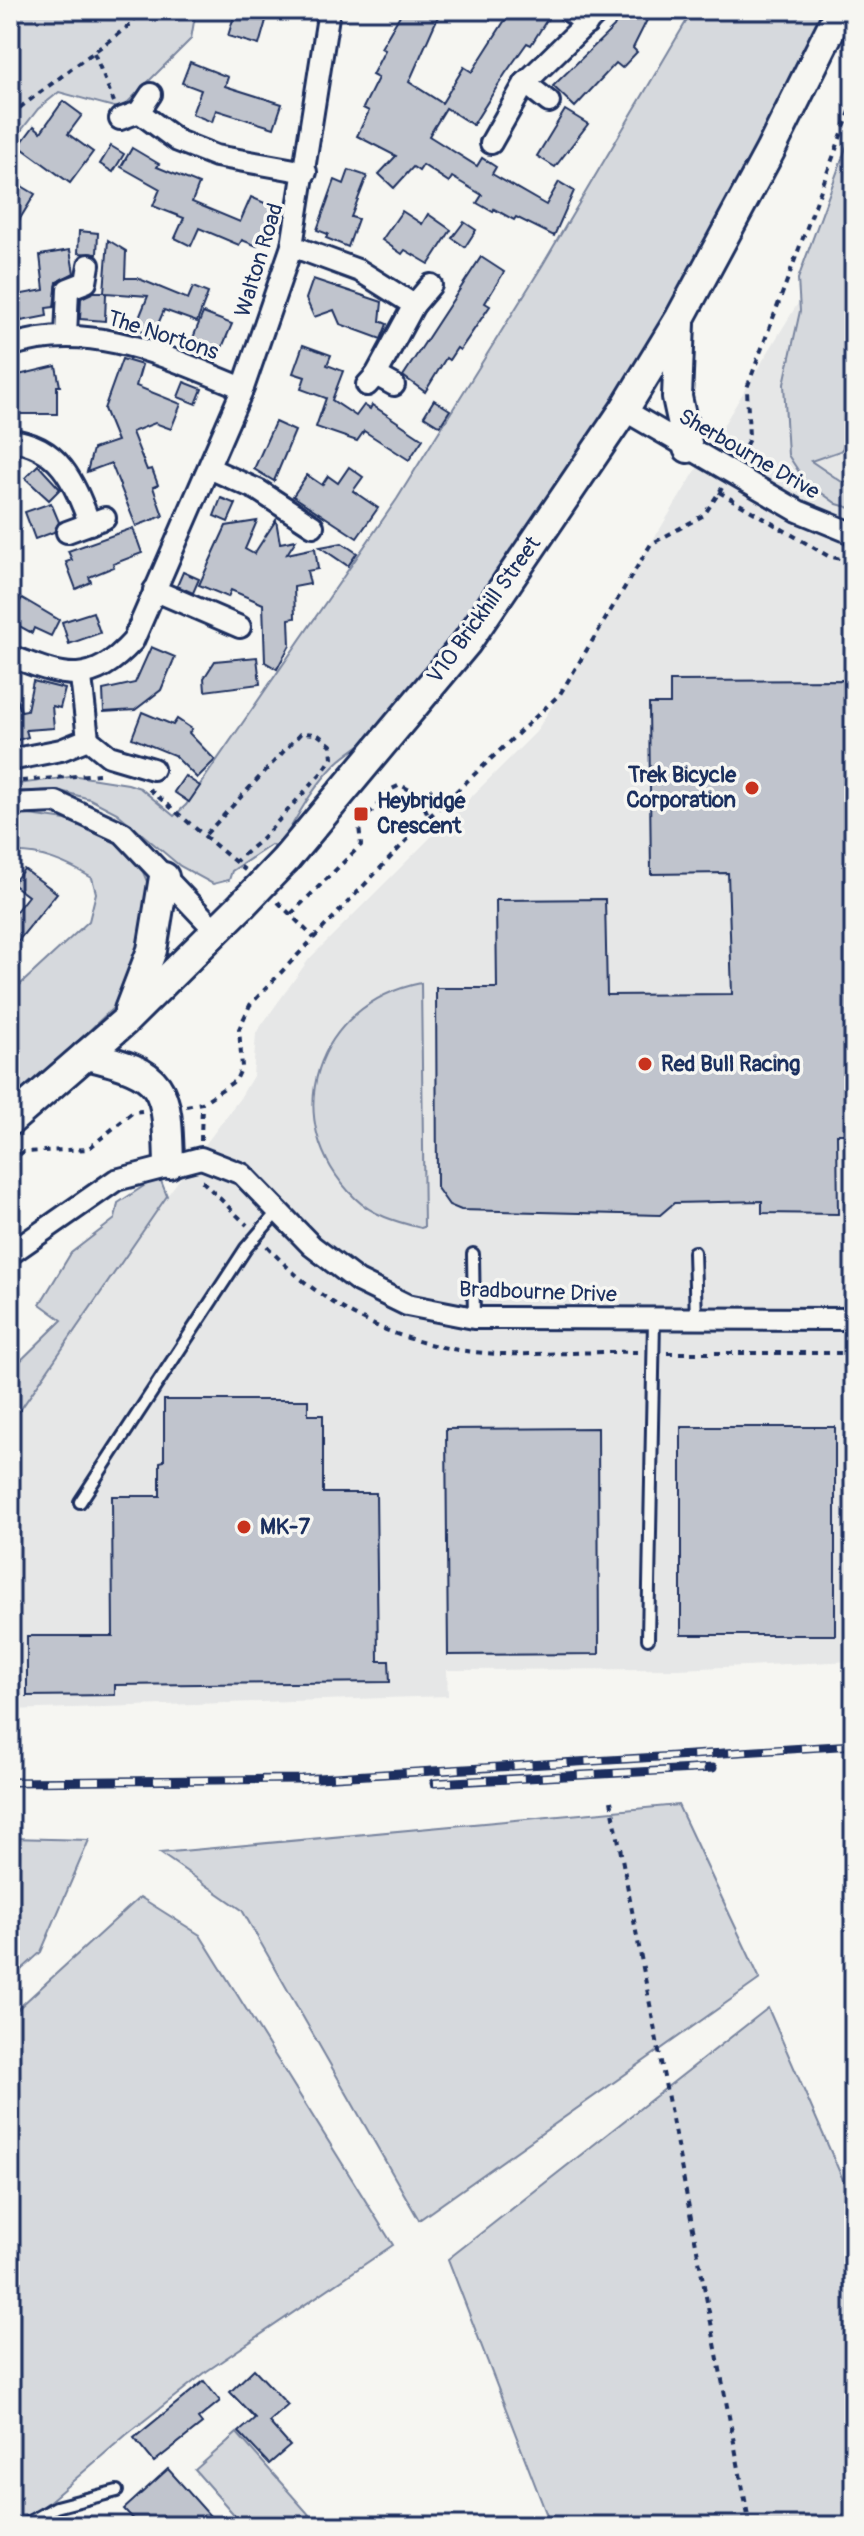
<svg xmlns="http://www.w3.org/2000/svg" width="864" height="2536" font-family="Pangolin,sans-serif">
<style>
.built{fill:#e6e7e7}
.green{fill:#d6d9dd;stroke:#78849e;stroke-width:2}
.building{fill:#c0c4cd;stroke:#1b2f5e;stroke-width:2}
.lines{fill:none;stroke-linecap:round;stroke-linejoin:round}
.lane-casing{stroke:#1b2f5e;stroke-width:16}
.street-casing{stroke:#1b2f5e;stroke-width:26}
.secondary-casing{stroke:#1b2f5e;stroke-width:34}
.path{stroke:#1b2f5e;stroke-width:4;stroke-dasharray:6 6;stroke-linecap:butt}
.lane{stroke:#f6f6f2;stroke-width:10}
.street{stroke:#f6f6f2;stroke-width:20}
.secondary{stroke:#f6f6f2;stroke-width:28}
.rail-casing{stroke:#1b2f5e;stroke-width:9}
.rail{stroke:#f6f6f2;stroke-width:6;stroke-dasharray:18;stroke-linecap:butt}
.secondary-bridge-casing{stroke:#1b2f5e;stroke-width:34;stroke-linecap:butt}
.secondary-bridge{stroke:#f6f6f2;stroke-width:28}
.poi-dot{fill:#c8321e;stroke:#f6f6f2;stroke-width:3}
.labels{text-anchor:middle;dominant-baseline:central;stroke-width:7;stroke-linejoin:round;paint-order:stroke}
.street-label{font-size:22px;fill:#1b2f5e;stroke:#f6f6f2}
.poi-label{font-size:22px;font-weight:bold;fill:#1b2f5e;stroke:#f6f6f2;text-anchor:start}
</style>
<rect width="100%" height="100%" fill="#f6f6f2"/>
<filter id="ink" filterUnits="userSpaceOnUse"><feTurbulence type="fractalNoise" baseFrequency=".0125" numOctaves="2"/><feDisplacementMap in="SourceGraphic" scale="16" xChannelSelector="R" yChannelSelector="G"/><feConvolveMatrix kernelMatrix="1 2 1 2 8 2 1 2 1" color-interpolation-filters="sRGB"/></filter>
<g filter="url(#ink)">
<path class="built" d="M854,192V1661L679,1669L447,1670L448,1696L10,1710V1423L167,1196L240,1098L253,1076L256,1033L309,959L536,732L834,244Z"/>
<g class="green">
<path d="M10,10H196L191,39L121,109L59,92L38,109L10,145Z"/>
<path d="M693,10H829C729,204 626,395 500,572C462,625 423,684 378,730C366,743 348,752 336,764C311,789 296,819 278,849L271,845L232,871L229,880L213,884L180,866L117,813L90,799L57,790L10,792V785L77,776L128,784L140,788L174,816L186,805L397,499L542,266Z"/>
<path d="M854,126V437L840,451L811,461L842,482L854,481V509L837,504L805,481L788,455L784,384L800,311L798,279Z"/>
<path d="M15,813L66,820L112,838L143,872L151,891L134,980L113,1008L10,1106V994L89,921L96,893L92,878C67,863 40,851 10,853V814Z"/>
<path d="M421,983L424,1227L421,1228C398,1222 373,1216 355,1198C276,1120 316,1004 421,983Z"/>
<path d="M159,1176L167,1196L10,1425V1371L62,1320L40,1304L71,1253L115,1219L118,1203Z"/>
<path d="M678,1805L760,1979L419,2220L242,1910L160,1853Z"/>
<path d="M10,1838L89,1840L41,1952L10,1980Z"/>
<path d="M140,1897L200,1935L393,2245L207,2371L126,2435L21,2526H10V2016Z"/>
<path d="M768,2008L854,2205V2526H551L448,2259Z"/>
<path d="M237,2433L319,2526H244L195,2470Z"/>
</g>
<g class="building">
<path d="M243,10H269L259,45L228,36L234,16L240,18Z"/>
<path d="M403,10H441L409,82L442,103L464,67L472,72L505,20L490,10H553L531,45L527,43L505,74L473,125L446,108L429,136L477,166L482,158L496,167L492,174L546,205L559,182L574,191L554,236L516,217L514,220L494,209L493,212L477,203L482,195L452,177L449,182L423,165L419,171L413,167L394,188L379,174L396,156L357,136L369,111L363,108L378,78L372,75L385,50L381,48Z"/>
<path d="M633,10H652L633,48L637,52L622,68L616,63L575,107L553,86L614,27L621,11L630,16Z"/>
<path d="M190,62L228,77L225,86L282,104L274,128L216,110L212,122L192,114L201,90L182,83Z"/>
<path d="M63,101L82,115L68,134L93,152L70,183L19,146L34,126L41,132Z"/>
<path d="M565,110L588,124L555,167L537,156Z"/>
<path d="M111,146L124,154L113,172L100,164Z"/>
<path d="M132,148L159,164L157,167L199,184L192,202L240,222L251,197L274,207L257,246L242,240L239,245L199,228L191,246L175,238L184,218L153,206L160,189L121,167Z"/>
<path d="M349,170L367,176L351,217L358,219L348,247L326,238L328,234L317,230L335,180L344,184Z"/>
<path d="M10,179L35,194L10,235Z"/>
<path d="M402,211L422,224L428,214L451,230L429,264L405,250L402,254L382,240Z"/>
<path d="M464,222L476,230L465,247L452,238Z"/>
<path d="M79,231L98,233L97,254L78,253Z"/>
<path d="M108,240L126,251L125,278H137L188,299L193,287L208,293L197,322L164,310L153,336L135,328L148,296L106,293L105,321L80,319L81,298L94,292H104Z"/>
<path d="M70,250L74,273L57,282L54,307L46,308L47,316L21,321L17,295L44,290L40,255Z"/>
<path d="M481,257L504,272L485,303L490,306L460,350L457,348L449,360L446,358L425,392L403,376Z"/>
<path d="M313,279L382,302L380,321L387,324L381,339L340,324L334,310L314,317L306,299Z"/>
<path d="M203,313L232,324L221,350L193,338Z"/>
<path d="M303,345L331,355L327,365L343,371L332,400L356,416L364,405L370,409L372,405L423,439L409,460L364,431L357,441L316,427L326,398L301,389L305,377L293,373Z"/>
<path d="M122,359L142,365L136,386L181,404L171,429L155,423L132,432L147,470L152,469L158,485L153,487L163,516L136,526L111,463L87,472L93,449L117,441L104,409Z"/>
<path d="M56,366L60,386H57V414H10V377Z"/>
<path d="M184,382L202,389L196,404L178,397Z"/>
<path d="M434,400L450,410L440,426L424,416Z"/>
<path d="M275,422L295,431L274,481L254,469Z"/>
<path d="M38,465L60,489L49,500L25,478Z"/>
<path d="M349,467L363,477L353,491L378,508L357,538L293,496L307,475L322,485L328,476L338,483Z"/>
<path d="M221,498L236,504L228,522L214,516Z"/>
<path d="M51,503L59,522L54,532L35,539L25,512Z"/>
<path d="M276,520L280,543L296,540L287,554L315,548L318,569L307,571L310,584L294,587L295,618L289,619L290,645L277,669L265,662L263,604L231,590L228,597L199,585L226,526L257,521L245,549L254,554Z"/>
<path d="M133,528L142,553L113,564L114,567L89,577L91,582L76,589L66,562L72,560L68,551Z"/>
<path d="M342,543L357,553L348,566L320,547Z"/>
<path d="M183,572L199,579L193,593L177,586Z"/>
<path d="M22,598L59,620L51,636L34,628L32,633L10,621V603L17,607Z"/>
<path d="M93,612L100,633L69,644L62,622Z"/>
<path d="M151,647L175,657L161,690L135,710L104,712L103,690L135,683Z"/>
<path d="M257,657L260,684L205,691L204,678L215,661Z"/>
<path d="M854,680V1134H837L838,1214L762,1213V1201L674,1203L660,1215L461,1210L449,1205L437,1188L436,988H497L496,900L605,899L607,995L732,994L728,873L651,874L649,704H670V681Z"/>
<path d="M33,681L65,689L60,708L52,706L54,728L26,730L28,737L10,742V691L14,690L21,711L27,710Z"/>
<path d="M142,712L173,725L177,719L192,729L189,733L215,760L197,778L174,755L132,738Z"/>
<path d="M185,776L200,786L189,802L174,792Z"/>
<path d="M24,869L57,893L10,951V919L28,896L12,884Z"/>
<path d="M164,1400H308V1415H323V1493H376L378,1661H389L390,1682L115,1685V1695L27,1696V1636H113L112,1496H160V1462L164,1461Z"/>
<rect x="681" y="1427" width="154" height="208"/>
<path d="M598,1428L599,1654L448,1655L446,1429Z"/>
<path d="M254,2369L288,2405L269,2422L290,2446L269,2464L239,2432L255,2418L230,2392Z"/>
<path d="M204,2381L220,2401L198,2419L202,2424L154,2462L134,2438Z"/>
<path d="M168,2469L219,2526H140L124,2509Z"/>
</g>
<g class="lines">
<g class="lane-casing">
<g id="lane">
<path d="M694,1252L696,1320"/>
<path d="M473,1254L474,1318"/>
<path d="M80,1502L246,1248L278,1211"/>
<path d="M648,1639L654,1320"/>
<path d="M22,2526L56,2507L117,2491"/>
</g>
</g>
<g class="street-casing">
<g id="street">
<path d="M568,10L587,24"/>
<path d="M525,83L549,102"/>
<path d="M139,112L178,141L216,156L306,172"/>
<path d="M120,119L139,112L151,94"/>
<path d="M491,143L525,83L600,10"/>
<path d="M292,246L360,271L414,305"/>
<path d="M66,336L68,289L86,282L89,265"/>
<path d="M10,346C92,319 168,358 243,388"/>
<path d="M376,375L414,305L431,285"/>
<path d="M367,385L376,375L394,385"/>
<path d="M624,410L798,511L854,534"/>
<path d="M10,440C60,445 74,483 90,524"/>
<path d="M209,468L258,490L313,526"/>
<path d="M67,532L105,518"/>
<path d="M154,590L240,627"/>
<path d="M10,656C65,677 90,688 133,641L243,388L292,246L329,10"/>
<path d="M81,677L88,739"/>
<path d="M10,760L61,750L88,739L109,756L153,769"/>
<path d="M10,804L56,802L123,833L215,930"/>
<path d="M10,1254L116,1180L201,1158L242,1174L312,1246L358,1281L407,1305L474,1318L854,1319"/>
</g>
</g>
<g class="secondary-casing">
<g id="secondary">
<path d="M680,323L677,397L688,448"/>
<path d="M286,859L467,642L624,410L680,318L770,151L840,10"/>
<path d="M129,1010L152,950L164,877"/>
<path d="M86,1055C166,1074 167,1085 169,1164"/>
<path d="M10,1121L124,1022L242,905"/>
</g>
</g>
<g class="path">
<path d="M94,53L114,102"/>
<path d="M10,115L130,25L141,10"/>
<path d="M740,456L749,439L747,388L854,101"/>
<path d="M719,492L828,556L854,562"/>
<path d="M10,782L99,774"/>
<path d="M149,789L246,871"/>
<path d="M420,797L429,817"/>
<path d="M206,834L301,733L317,734L331,745L332,758L324,770L262,839L236,861"/>
<path d="M278,902L314,938"/>
<path d="M291,914L361,845L359,826L390,790L400,785L441,806"/>
<path d="M186,1106L202,1103L236,1080L242,1067L239,1029L250,1005L429,817L560,694L651,544L704,515L722,488"/>
<path d="M201,1141L202,1103"/>
<path d="M10,1162L23,1152L88,1149L133,1112L142,1111"/>
<path d="M202,1181L247,1225"/>
<path d="M267,1246C328,1314 412,1352 504,1354C548,1355 593,1351 638,1352"/>
<path d="M667,1353H854"/>
<path d="M611,1801L750,2526"/>
</g>
<use href="#lane" class="lane"/>
<use href="#street" class="street"/>
<use href="#secondary" class="secondary"/>
<g class="rail-casing">
<g id="rail">
<path d="M10,1782L302,1779L854,1745"/>
<path d="M434,1783L713,1768"/>
</g>
</g>
<use href="#rail" class="rail"/>
<g class="secondary-bridge-casing">
<path id="secondary-bridge" d="M242,905L286,859"/>
</g>
<use href="#secondary-bridge" class="secondary-bridge"/>
</g>
</g>
<g class="poi-dot">
<circle cx="752" cy="788" r="8"/>
<rect x="353" y="806" width="16" height="16" rx="4"/>
<circle cx="645" cy="1064" r="8"/>
<circle cx="244" cy="1527" r="8"/>
</g>
<g class="labels">
<g class="street-label">
<text transform="translate(259 260) rotate(-73)">Walton Road</text>
<text transform="translate(163 335) rotate(18)">The Nortons</text>
<text transform="translate(749 454) rotate(30)">Sherbourne Drive</text>
<text transform="translate(484 610) rotate(-54)">V10 Brickhill Street</text>
<text transform="translate(538 1292) rotate(2)">Bradbourne Drive</text>
</g>
<g class="poi-label">
<text x="736" y="775" text-anchor="end">Trek Bicycle<tspan x="736" dy="25">Corporation</tspan></text>
<text x="377" y="801">Heybridge<tspan x="377" dy="25">Crescent</tspan></text>
<text x="661" y="1064">Red Bull Racing</text>
<text x="260" y="1527">MK-7</text>
</g>
</g>
<rect width="864" height="2536" fill="none" stroke="#f6f6f2" stroke-width="40"/>
<rect x="20" y="20" width="824" height="2496" fill="none" stroke="#1b2f5e" stroke-width="3" filter="url(#ink)"/>
</svg>
